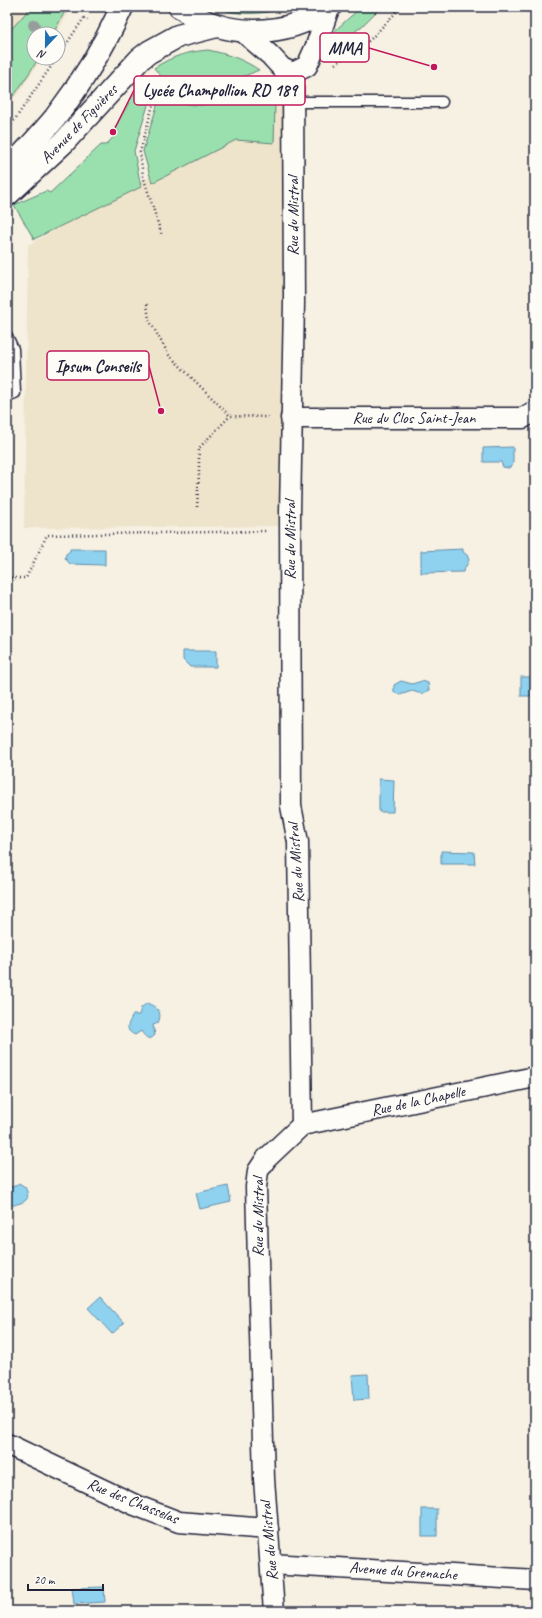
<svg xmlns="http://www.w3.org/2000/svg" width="542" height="1618" font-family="Caveat,sans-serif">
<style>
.built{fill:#eee3cb}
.green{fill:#9ae0ae;stroke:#5e8174}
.water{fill:#8ed2f0;stroke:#638ca8}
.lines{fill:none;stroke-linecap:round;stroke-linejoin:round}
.service-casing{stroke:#22223b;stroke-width:13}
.minor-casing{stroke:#22223b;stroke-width:23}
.secondary-casing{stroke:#22223b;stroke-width:25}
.path{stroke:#22223b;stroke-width:2.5;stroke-dasharray:1 3;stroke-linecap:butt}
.service{stroke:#fdfcf7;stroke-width:10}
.minor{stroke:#fdfcf7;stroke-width:20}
.secondary{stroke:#fdfcf7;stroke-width:22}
.tree{fill:#959e9a}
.labels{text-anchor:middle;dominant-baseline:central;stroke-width:3;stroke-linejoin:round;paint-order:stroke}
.street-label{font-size:16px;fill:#22223b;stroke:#fdfcf7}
.leader{fill:none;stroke:#c2185b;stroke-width:1.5}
.callout-dot{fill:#c2185b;stroke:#fdfcf7;stroke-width:1.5}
.callout{fill:#fdfcf7;stroke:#c2185b;stroke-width:1.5}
.callout-label{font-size:17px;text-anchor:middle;font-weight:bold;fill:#22223b}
</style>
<rect width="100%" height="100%" fill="#f6f1e3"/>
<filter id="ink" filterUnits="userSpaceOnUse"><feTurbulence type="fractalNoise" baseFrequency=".025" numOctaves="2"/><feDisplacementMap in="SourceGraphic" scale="8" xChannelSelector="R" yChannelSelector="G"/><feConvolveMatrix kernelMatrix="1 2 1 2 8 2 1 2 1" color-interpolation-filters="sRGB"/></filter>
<g filter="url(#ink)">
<g class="built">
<path d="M7,7H68L67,15L56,34H34V58H42L17,95L7,104Z"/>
<path d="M289,98L280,526L24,528L28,245Z"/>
</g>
<g class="green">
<path d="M31,7H66L64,13L53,34H34V58H39L16,93L7,101V34Z"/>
<path d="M218,7H291C268,13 240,18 218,7Z"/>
<path d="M361,7H381L361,27L318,59L328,37Z"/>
<path d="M208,50C227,54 243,59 259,70C240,78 194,98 175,88C166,83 160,75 154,68C173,56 186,52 208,50Z"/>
<path d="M262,82L268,89L275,103L274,143L236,140L152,183L143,151L161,93C201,118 223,99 262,82Z"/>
<path d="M144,84H150L153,89L134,151L141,187L34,239L14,205L46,191L50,193L101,145H106L118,132L115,128L132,97Z"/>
</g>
<g class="water">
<path d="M513,447V464L509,468L503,467L501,462H483V448Z"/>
<path d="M70,549H105V565L70,564L65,558L66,554L70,551Z"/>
<path d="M463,549V552L467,555L469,560L463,572L421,573V551Z"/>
<path d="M183,651H216V667H190L183,660Z"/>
<rect x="521" y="677" width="14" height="19"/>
<path d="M401,681L412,684L422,681L428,683L429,690L422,694L412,691L400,695L394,692V685Z"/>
<path d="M379,779L394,780L393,812H379Z"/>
<path d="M441,851L474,852L475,864H441Z"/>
<path d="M147,1003C157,1007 163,1012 158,1023L153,1025L155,1035C149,1042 145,1037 141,1031L135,1035C124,1030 128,1024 133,1015H139L141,1008Z"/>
<path d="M19,1183L25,1187C35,1206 15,1201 7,1209V1188L15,1186Z"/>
<path d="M228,1186L231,1202L200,1209L196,1193Z"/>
<path d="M100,1297L124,1323L112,1334L88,1308Z"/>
<path d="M368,1374L369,1399L354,1400L352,1375Z"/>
<rect x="422" y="1509" width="15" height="27"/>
<path d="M104,1587L105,1602L74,1604L72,1588Z"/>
</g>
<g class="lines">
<g class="service-casing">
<g id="service">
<path d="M293,102H442"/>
<path d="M7,336L13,349L15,393L7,396"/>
</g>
</g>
<g class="minor-casing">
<g id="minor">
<path d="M242,31L270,55L282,68L293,73"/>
<path d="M293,73L307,66L316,46L329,8"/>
<path d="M291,418H523L535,411"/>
<path d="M302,1125L535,1077"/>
<path d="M7,1444L135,1505L179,1522L268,1529"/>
<path d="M271,1564L535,1580"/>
<path d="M274,1611L264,1479L256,1187L258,1171L266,1159L302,1125L298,842L291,806L290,513L294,302L293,73"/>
</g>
</g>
<g class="secondary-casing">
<g id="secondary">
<path d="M180,7C224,39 285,39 330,7"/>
<path d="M7,171C23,154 40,136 55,118C81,84 104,46 122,7"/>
<path d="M7,195L63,143L140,59L149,52L178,36L217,26"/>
</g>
</g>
<g class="path">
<path d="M335,64L370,40L401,7"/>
<path d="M155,77C167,90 189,102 207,98C225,93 241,81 259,77"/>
<path d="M161,83L156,94L140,152L143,176L162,236"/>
<path d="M7,131L84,18L89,21"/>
<path d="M147,304L149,320L169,355L230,416L268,417"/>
<path d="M197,507L199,473V448L230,416"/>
<path d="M7,578H26L47,535L268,531"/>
</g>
<use href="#service" class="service"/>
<use href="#minor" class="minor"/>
<use href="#secondary" class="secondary"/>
</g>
<circle class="tree" cx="34" cy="25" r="6"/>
</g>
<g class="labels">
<g class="street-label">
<text transform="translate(79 124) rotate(-46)">Avenue de Figuières</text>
<text transform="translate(293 216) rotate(-90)">Rue du Mistral</text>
<text x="414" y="418">Rue du Clos Saint-Jean</text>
<text transform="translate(290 540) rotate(-90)">Rue du Mistral</text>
<text transform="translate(296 863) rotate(-94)">Rue du Mistral</text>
<text transform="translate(418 1101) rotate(-12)">Rue de la Chapelle</text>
<text transform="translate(258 1217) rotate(-90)">Rue du Mistral</text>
<text transform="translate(133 1501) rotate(22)">Rue des Chasselas</text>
<text transform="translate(269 1541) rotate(-95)">Rue du Mistral</text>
<text transform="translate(403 1571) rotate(4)">Avenue du Grenache</text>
</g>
</g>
<path class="leader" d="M434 67L369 48M113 132L134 90M161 411L149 366"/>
<g class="callout-dot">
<circle cx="434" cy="67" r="4"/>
<circle cx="113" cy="132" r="4"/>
<circle cx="161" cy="411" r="4"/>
</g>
<g class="callout">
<rect x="320" y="33" width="49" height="29" rx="4"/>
<rect x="134" y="76" width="171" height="29" rx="4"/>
<rect x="47" y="351" width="102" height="29" rx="4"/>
</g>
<g class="callout-label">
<text x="345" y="54">MMA</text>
<text x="220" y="96">Lycée Champollion RD 189</text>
<text x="98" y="372">Ipsum Conseils</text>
</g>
<rect width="542" height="1618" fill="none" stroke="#fdfcf7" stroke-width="24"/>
<rect x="12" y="12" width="518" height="1594" fill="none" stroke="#22223b" stroke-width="1.5" filter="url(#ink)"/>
<g transform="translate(46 46) rotate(202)"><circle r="19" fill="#fdfcf7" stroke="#a5a5ac"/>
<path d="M0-3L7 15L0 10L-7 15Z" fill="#1f6fb2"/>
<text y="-6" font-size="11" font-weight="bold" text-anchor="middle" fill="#22223b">N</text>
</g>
<path d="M28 1584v6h75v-6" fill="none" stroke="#22223b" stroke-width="2"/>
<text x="34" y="1584" font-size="12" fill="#22223b" stroke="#fdfcf7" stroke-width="3" paint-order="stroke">20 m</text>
</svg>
